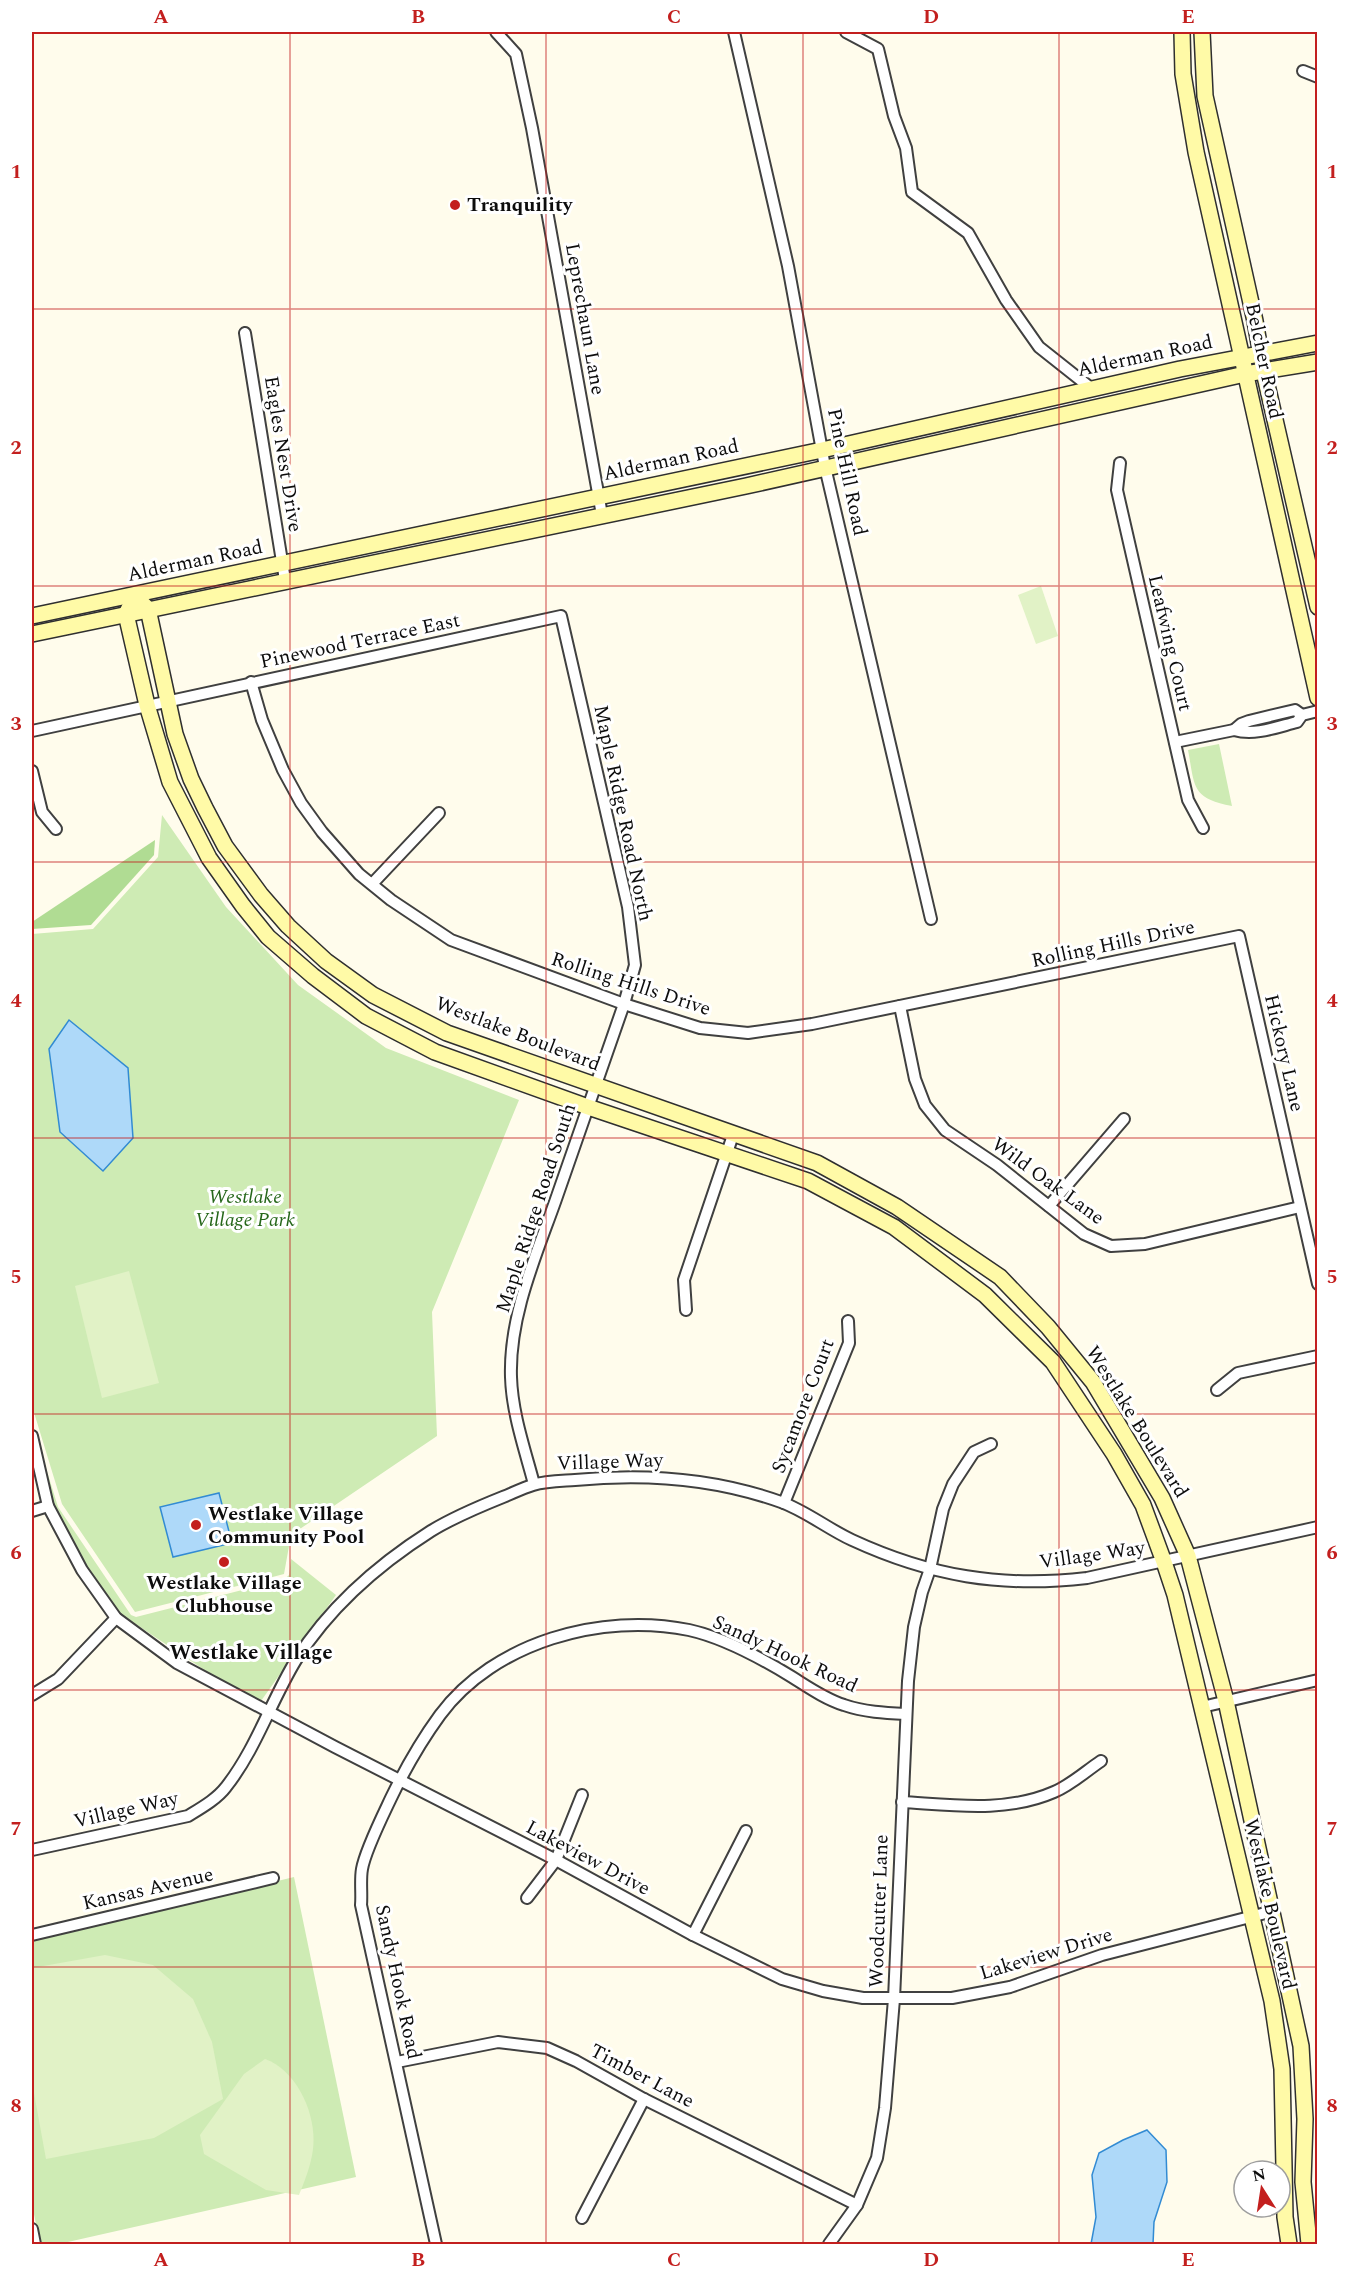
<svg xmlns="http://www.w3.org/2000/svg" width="1349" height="2276" font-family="Spectral,serif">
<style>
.green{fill:#ceebb4}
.forest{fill:#b0dc93}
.pitch{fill:#e1f2c6}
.water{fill:#aed9f9;stroke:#328bd3;stroke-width:1.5}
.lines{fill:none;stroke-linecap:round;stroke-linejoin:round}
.street-casing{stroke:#404040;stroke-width:14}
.secondary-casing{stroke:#2f2f2f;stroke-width:18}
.street{stroke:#fff;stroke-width:10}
.secondary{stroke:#fffaa7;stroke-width:15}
.grid{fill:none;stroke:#c31f1e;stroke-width:1.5;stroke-opacity:0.55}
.poi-dot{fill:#c31f1e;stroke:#fff;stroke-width:2}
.labels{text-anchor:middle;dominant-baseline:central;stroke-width:6;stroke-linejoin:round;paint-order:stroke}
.poi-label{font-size:20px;font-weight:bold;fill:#0d0d0d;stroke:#fff;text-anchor:start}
.street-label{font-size:20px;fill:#0d0d0d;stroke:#fff}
.park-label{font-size:20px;font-style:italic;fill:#26671a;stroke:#fff}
.neighbourhood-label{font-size:21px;font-weight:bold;fill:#0d0d0d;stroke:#fff}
.neatline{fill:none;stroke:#c31f1e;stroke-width:2}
.grid-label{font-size:20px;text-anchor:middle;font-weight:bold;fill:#c31f1e}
</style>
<rect width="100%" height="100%" fill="#fffcec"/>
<g class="green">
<path d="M1219,744L1232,806C1191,798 1195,787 1188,750Z"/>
<path d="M162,815L226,907L298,985L386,1048L519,1100L432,1312L437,1436L291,1535L284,1574L135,1612L62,1504L32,1406V934L93,929L158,857Z"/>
<path d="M41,1452L58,1507L131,1615L136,1617L285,1579L289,1575L291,1559L336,1595L261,1701L212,1675L119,1613L86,1567L53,1504Z"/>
<path d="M294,1877L356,2177L59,2244H40L32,2204V1941Z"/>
</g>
<path class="forest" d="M155,840L154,855L91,925L32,929V922Z"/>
<g class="pitch">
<path d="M1041,586L1058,636L1036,644L1018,595Z"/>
<path d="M129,1271L159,1383L102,1398L75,1286Z"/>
<path d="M105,1955L153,1965L193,1999L212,2042L223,2099L154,2138L46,2159L32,2082V1968Z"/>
<path d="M265,2059C298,2071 317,2116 313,2149C311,2165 305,2180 299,2195L266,2190L204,2154L200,2135L244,2074Z"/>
</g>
<g class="water">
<path d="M69,1020L128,1068L133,1138L103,1171L60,1132L49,1049Z"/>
<path d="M219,1493L232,1543L173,1557L160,1507Z"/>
<path d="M1147,2130L1166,2150L1167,2182L1154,2222L1153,2244H1091L1096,2217L1092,2175L1099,2153L1123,2140Z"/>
</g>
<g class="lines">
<g class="street-casing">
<g id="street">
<path d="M496,32L516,54L532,128L602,515"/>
<path d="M734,32L788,266L825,467L931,919"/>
<path d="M846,32L878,49L894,116L906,148L912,192L968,233L1006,300L1039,347L1092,389"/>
<path d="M1303,71L1318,77"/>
<path d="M245,333L285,580"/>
<path d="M1120,463L1117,490L1188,800L1203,828"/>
<path d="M251,682L262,720L283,770L301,803L322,832L359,874L391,900L451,940L624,1004L700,1028L748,1033L812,1024L1239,936L1318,1284"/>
<path d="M1234,730L1241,724L1249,721L1295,710L1302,715"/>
<path d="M32,731L561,616L628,907L635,965L624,1004C601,1070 578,1136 555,1202C535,1258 509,1317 511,1377C512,1413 525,1450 534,1484"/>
<path d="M1175,742L1234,730C1255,736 1277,727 1297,722L1302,715L1318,711"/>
<path d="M32,771L42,812L56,829"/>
<path d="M372,884L439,813"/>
<path d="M900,1006L915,1079L925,1105L945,1130L997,1165L1084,1234L1111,1246L1145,1244L1300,1207"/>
<path d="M1049,1206L1124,1119"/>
<path d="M686,1310L684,1280L733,1135"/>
<path d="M1217,1390L1238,1373L1318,1356"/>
<path d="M32,1436L48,1506L82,1570L116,1618L177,1663L335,1747L556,1860L693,1935L782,1979L823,1991L863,1998H952L1010,1987L1102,1955L1273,1911"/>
<path d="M784,1503L849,1343L848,1321"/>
<path d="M32,1511L48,1506"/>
<path d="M32,1695L58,1679L116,1618"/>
<path d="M1202,1707L1318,1680"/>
<path d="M902,1802C953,1805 1006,1813 1054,1792C1071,1785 1086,1771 1101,1761"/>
<path d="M32,1850L188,1816C201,1808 217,1799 226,1787C256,1749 271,1701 296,1660C329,1608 379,1564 431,1531C454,1517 478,1507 503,1497C513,1493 523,1488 533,1485C546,1481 562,1481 575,1480C646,1473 714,1478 781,1502C806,1511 828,1529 852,1540C930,1576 1001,1588 1087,1578L1318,1527"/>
<path d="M527,1898L556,1860L582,1795"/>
<path d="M32,1935L273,1878"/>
<path d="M693,1935L746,1831"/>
<path d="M397,2062L498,2042L547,2048L576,2061L644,2099L857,2205"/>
<path d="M582,2218L644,2099"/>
<path d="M32,2229L35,2244"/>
<path d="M436,2244L361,1905C362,1894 360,1880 362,1869C365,1851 383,1815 391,1798C405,1769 421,1741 440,1715C494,1642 602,1612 689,1630C725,1638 761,1658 792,1677C808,1687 825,1699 844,1705C864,1712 885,1713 906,1714"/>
<path d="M829,2244L857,2205L877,2158L885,2108L894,1999L908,1681L914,1627L922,1592L930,1569L943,1509L953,1484L974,1452L991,1444"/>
</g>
</g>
<g class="secondary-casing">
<g id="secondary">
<path d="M1182,32L1183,74L1196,152L1318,698"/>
<path d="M1202,32L1205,96L1255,321L1264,372L1318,607"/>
<path d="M32,616L822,450L1180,369L1318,343"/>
<path d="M32,634L746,486L1245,374L1318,362"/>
<path d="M1289,2244L1285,2217L1282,2069L1272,2001L1175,1595L1164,1562L1143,1505L1114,1454L1053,1362L985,1295L894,1227L808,1181L588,1107L435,1052L366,1016L313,976L268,937L243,906L209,858L170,782L147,705L126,614L135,596L148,609L175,734L191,779L205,808L225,846L261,895L288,926L326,961L373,995L447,1033L817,1163L897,1207L1000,1277L1048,1327L1093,1382L1162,1498L1188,1556L1226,1701L1301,2046L1305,2119L1303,2182L1309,2244"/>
</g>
</g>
<use href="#street" class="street"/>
<use href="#secondary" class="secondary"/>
</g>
<path class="grid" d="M290,32V2244M546,32V2244M803,32V2244M1059,32V2244M32,309H1318M32,586H1318M32,862H1318M32,1138H1318M32,1414H1318M32,1690H1318M32,1967H1318"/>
<g class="poi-dot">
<circle cx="455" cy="205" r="6"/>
<circle cx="196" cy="1525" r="6"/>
<circle cx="224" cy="1562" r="6"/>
</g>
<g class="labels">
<g class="poi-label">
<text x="467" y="205">Tranquility</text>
<text x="208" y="1514">Westlake Village<tspan x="208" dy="23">Community Pool</tspan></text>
<text x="224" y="1583" text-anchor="middle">Westlake Village<tspan x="224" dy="23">Clubhouse</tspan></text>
</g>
<g class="street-label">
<text transform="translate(585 319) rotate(80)">Leprechaun Lane</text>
<text transform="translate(1145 356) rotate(-12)">Alderman Road</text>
<text transform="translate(1264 361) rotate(78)">Belcher Road</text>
<text transform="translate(283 454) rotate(81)">Eagles Nest Drive</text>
<text transform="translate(671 460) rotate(-12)">Alderman Road</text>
<text transform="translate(847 472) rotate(78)">Pine Hill Road</text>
<text transform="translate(195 561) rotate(-12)">Alderman Road</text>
<text transform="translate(360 641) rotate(-12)">Pinewood Terrace East</text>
<text transform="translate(1170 643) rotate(77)">Leafwing Court</text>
<text transform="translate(623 813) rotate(78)">Maple Ridge Road North</text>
<text transform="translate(1113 944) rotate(-12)">Rolling Hills Drive</text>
<text transform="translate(631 984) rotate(18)">Rolling Hills Drive</text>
<text transform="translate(518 1034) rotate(21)">Westlake Boulevard</text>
<text transform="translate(1284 1053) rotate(77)">Hickory Lane</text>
<text transform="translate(1048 1181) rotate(36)">Wild Oak Lane</text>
<text transform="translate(536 1208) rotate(-72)">Maple Ridge Road South</text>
<text transform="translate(803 1406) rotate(-69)">Sycamore Court</text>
<text transform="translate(1137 1422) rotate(58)">Westlake Boulevard</text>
<text transform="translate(610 1462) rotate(-2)">Village Way</text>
<text transform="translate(1092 1555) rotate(-8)">Village Way</text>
<text transform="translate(785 1654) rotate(25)">Sandy Hook Road</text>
<text transform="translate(126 1810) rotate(-13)">Village Way</text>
<text transform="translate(588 1858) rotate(28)">Lakeview Drive</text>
<text transform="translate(148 1889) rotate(-13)">Kansas Avenue</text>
<text transform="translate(1270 1904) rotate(77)">Westlake Boulevard</text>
<text transform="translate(879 1911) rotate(-88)">Woodcutter Lane</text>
<text transform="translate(1046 1954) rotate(-17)">Lakeview Drive</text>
<text transform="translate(398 1982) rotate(78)">Sandy Hook Road</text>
<text transform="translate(642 2076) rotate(28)">Timber Lane</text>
</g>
<g class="park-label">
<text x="245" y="1197">Westlake<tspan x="245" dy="23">Village Park</tspan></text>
</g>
<g class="neighbourhood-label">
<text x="251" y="1653">Westlake Village</text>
</g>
</g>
<rect width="1349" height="2276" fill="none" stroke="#ffffff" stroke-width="66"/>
<g transform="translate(1262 2189) rotate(348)"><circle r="28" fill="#ffffff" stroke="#9e9e9e" stroke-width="1.5"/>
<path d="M0-4.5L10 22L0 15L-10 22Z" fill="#c31f1e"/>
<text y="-9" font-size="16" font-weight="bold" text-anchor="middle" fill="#0d0d0d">N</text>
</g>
<rect x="33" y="33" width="1283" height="2210" class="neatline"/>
<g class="grid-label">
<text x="161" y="23">A</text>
<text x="418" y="23">B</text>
<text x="674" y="23">C</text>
<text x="931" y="23">D</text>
<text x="1188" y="23">E</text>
<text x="16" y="178">1</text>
<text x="1332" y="178">1</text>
<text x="16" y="454">2</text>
<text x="1332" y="454">2</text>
<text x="16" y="730">3</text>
<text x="1332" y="730">3</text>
<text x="16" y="1007">4</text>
<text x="1332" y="1007">4</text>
<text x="16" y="1283">5</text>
<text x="1332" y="1283">5</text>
<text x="16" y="1559">6</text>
<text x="1332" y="1559">6</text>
<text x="16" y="1835">7</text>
<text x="1332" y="1835">7</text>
<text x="16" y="2112">8</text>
<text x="1332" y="2112">8</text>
<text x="161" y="2266">A</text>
<text x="418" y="2266">B</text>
<text x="674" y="2266">C</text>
<text x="931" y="2266">D</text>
<text x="1188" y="2266">E</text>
</g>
</svg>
